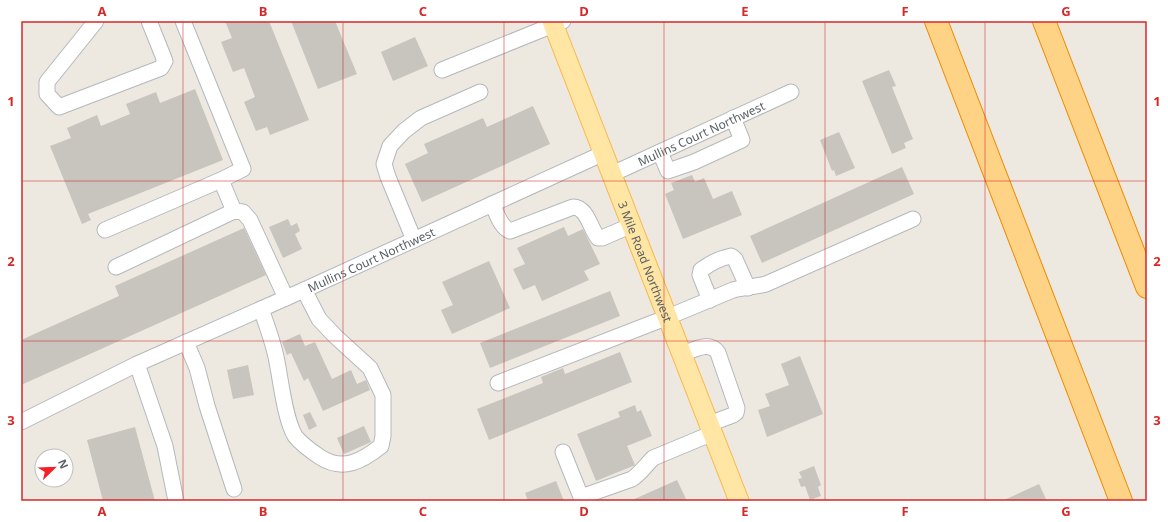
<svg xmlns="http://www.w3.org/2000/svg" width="1168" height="522" font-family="'Noto Sans',sans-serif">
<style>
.building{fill:#c8c4be}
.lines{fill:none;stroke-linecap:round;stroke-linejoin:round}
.minor-casing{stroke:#b4b8bc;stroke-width:17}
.major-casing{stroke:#fbb74c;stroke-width:21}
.highway-casing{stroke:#ee8a00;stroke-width:24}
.minor{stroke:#fff;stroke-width:15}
.major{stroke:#ffe6a4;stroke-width:19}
.highway{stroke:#ffd386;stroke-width:22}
.grid{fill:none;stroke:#d62828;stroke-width:1;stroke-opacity:0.55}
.labels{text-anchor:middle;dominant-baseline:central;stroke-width:3.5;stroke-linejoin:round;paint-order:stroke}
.street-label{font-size:12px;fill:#595f63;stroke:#fff}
.neatline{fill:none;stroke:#d62828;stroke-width:1.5}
.grid-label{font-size:13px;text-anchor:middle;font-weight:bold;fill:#d62828}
</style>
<rect width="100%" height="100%" fill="#eee9e0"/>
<g class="building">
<path d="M225,21H269L309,120L270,135L267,127L256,131L244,102L255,97L244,68L233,72L221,42L232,38Z"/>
<path d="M291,21H335L357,74L318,89Z"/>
<path d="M415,37L428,66L393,81L381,52Z"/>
<path d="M889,70L896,86L892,87L913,139L904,143L906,148L892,154L862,81Z"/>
<path d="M195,89L223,160L88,214L91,220L82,224L50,146L71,138L67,128L97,115L101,126L130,114L126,104L156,92L160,103Z"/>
<path d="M533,106L550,144L422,202L405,164L428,153L424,144L483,118L487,127Z"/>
<path d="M839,132L855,168L836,176L834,170L832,171L820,140Z"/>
<path d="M902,167L914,194L762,263L750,236Z"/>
<path d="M692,175L695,182L704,178L713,199L732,191L742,215L683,239L665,194L674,190L671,183Z"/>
<path d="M288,219L291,226L297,223L300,231L295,234L302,249L283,258L269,227Z"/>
<path d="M564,227L568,236L583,229L600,264L584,271L589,280L542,301L535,285L523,290L513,269L525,264L517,248Z"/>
<path d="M244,228L266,275L21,385V340L119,296L115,286Z"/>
<path d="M489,261L510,308L452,334L441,310L453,305L442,282Z"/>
<path d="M610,291L620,316L490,368L480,343Z"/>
<path d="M300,334L305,346L315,342L332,379L351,370L357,384L366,380L370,390L323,411L308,378L304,381L291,353L287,355L282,342Z"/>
<path d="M620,352L632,382L489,440L477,409L543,383L541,377L563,368L565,374Z"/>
<path d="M800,356L823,414L767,437L758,410L770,406L765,394L789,385L781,364Z"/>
<path d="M248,365L254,395L233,399L227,370Z"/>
<path d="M635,405L637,412L641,410L652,436L627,446L635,465L633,466L596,481L577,434L620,417L618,412Z"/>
<path d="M310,412L317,426L309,430L303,415Z"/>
<path d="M364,426L371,442L344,454L337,438Z"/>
<path d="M135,427L155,501H103L87,440Z"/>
<path d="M814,466L821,485L818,487L821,496L810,500L805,486L801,487L798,479L802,478L799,472Z"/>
<path d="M677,480L687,501H630Z"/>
<path d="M556,481L564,501H528L525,493Z"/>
<path d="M1039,484L1047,501H1002Z"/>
</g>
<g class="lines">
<g class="minor-casing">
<g id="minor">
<path d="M96,21L47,82V94L59,107L161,68L165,61L149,21"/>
<path d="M183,21L243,169L221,180L234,211L243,212L250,220L286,298"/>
<path d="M442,70L563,21"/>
<path d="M660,152L668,171L694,162L742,140L733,118"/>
<path id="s1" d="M612,174L791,92"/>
<path d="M492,204C497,213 500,227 510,231L573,207C587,207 590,228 598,238H602L632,225"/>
<path d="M105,230L221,180"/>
<path d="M414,240L388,177L384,164L390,146L404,131L421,118L480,92"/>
<path d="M116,267L234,211"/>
<path d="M710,300L700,275L701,270C709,264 721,258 731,256L735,259L748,288"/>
<path d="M261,309C267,326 274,344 277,362C281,382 285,419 295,436C302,445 311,451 320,457C343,472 362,461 381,446L383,436V395L370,368L335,336L319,319L304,290"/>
<path d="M186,342L197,368L207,406L234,489"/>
<path d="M682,354C694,350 710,340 718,353L737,408L736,413L733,415L709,424"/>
<path d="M137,364L165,446L176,501"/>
<path d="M498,383L668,317L733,290C743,287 755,287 766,284L913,219"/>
<path id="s2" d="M21,422L137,364L304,290L604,153"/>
<path d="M563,452L581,497L632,479C641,473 646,465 653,458L713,433"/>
</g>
</g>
<g class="major-casing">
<g id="major">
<path id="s3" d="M552,21L739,501"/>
</g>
</g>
<g class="highway-casing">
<g id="highway">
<path d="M936,21L1121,501"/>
<path d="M1044,21L1147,287"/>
</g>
</g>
<use href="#minor" class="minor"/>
<use href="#major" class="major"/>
<use href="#highway" class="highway"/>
</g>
<path class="grid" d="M183,21V501M343,21V501M504,21V501M664,21V501M825,21V501M985,21V501M21,181H1147M21,341H1147"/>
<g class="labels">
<g class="street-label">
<text stroke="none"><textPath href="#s1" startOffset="98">Mullins Court Northwest</textPath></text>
<text stroke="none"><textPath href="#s2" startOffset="386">Mullins Court Northwest</textPath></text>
<text stroke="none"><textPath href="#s3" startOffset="258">3 Mile Road Northwest</textPath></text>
</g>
</g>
<rect width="1168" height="522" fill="none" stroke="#ffffff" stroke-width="44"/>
<g transform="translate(54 468) rotate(67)"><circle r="19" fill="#ffffff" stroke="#bdbfc1"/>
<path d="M0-3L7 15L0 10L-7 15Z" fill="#f51f26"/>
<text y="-6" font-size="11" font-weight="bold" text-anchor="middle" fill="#595f63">N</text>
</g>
<rect x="22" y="22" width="1124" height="478" class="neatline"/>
<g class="grid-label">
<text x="102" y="16">A</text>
<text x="263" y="16">B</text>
<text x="423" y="16">C</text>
<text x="584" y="16">D</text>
<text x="745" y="16">E</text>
<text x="905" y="16">F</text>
<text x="1066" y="16">G</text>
<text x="11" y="106">1</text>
<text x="1157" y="106">1</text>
<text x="11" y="266">2</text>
<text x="1157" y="266">2</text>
<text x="11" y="425">3</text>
<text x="1157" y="425">3</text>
<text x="102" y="516">A</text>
<text x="263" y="516">B</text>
<text x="423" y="516">C</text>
<text x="584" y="516">D</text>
<text x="745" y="516">E</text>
<text x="905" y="516">F</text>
<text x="1066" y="516">G</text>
</g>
</svg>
